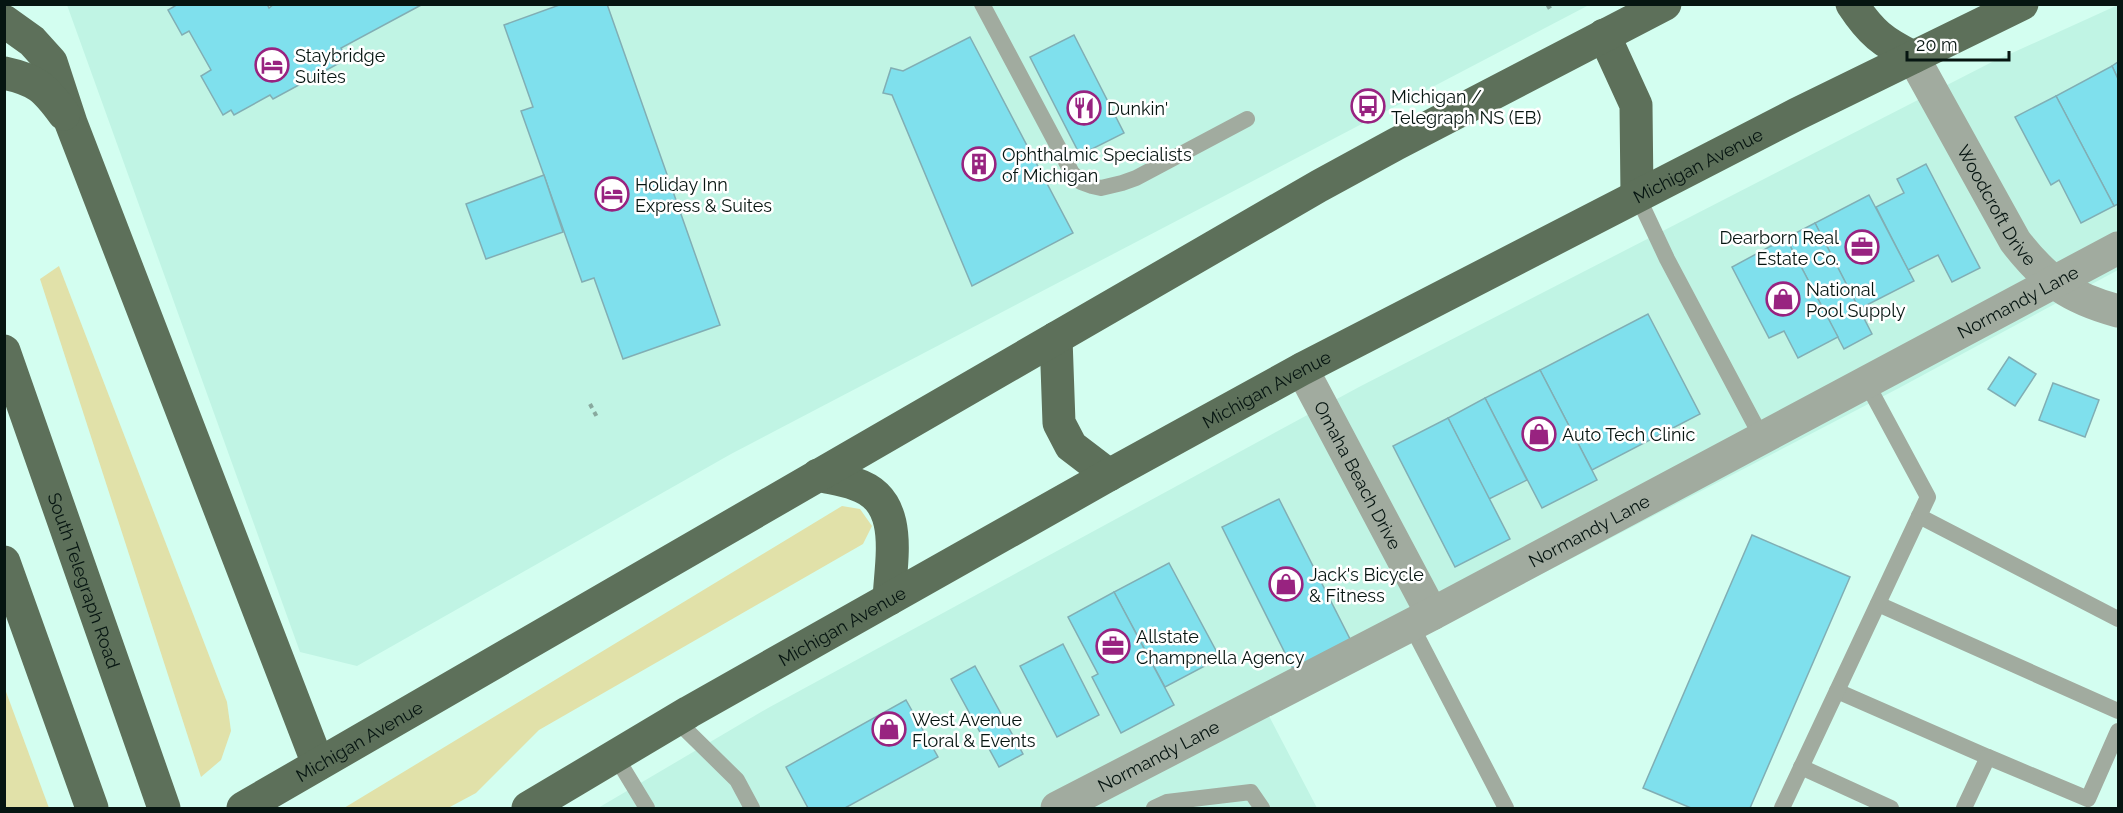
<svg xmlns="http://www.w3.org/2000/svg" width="2123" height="813" font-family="Raleway,sans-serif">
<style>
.built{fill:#c0f4e4}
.green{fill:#e1e1a9}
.building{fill:#7fe0ed;stroke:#81aeb4;stroke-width:1.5}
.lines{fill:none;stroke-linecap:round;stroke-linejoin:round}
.path{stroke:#88a99e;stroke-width:4;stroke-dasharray:4.5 4.5;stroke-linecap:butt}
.service{stroke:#a1ab9f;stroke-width:16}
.minor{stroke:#a1ab9f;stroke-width:33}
.primary{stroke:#5d705a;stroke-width:33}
.labels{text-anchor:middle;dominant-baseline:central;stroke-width:5;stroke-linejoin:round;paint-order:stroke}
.poi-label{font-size:18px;fill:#061511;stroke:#fff;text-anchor:start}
.street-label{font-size:18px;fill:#061511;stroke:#fff}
</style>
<rect width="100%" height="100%" fill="#d3fef0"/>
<g class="built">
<path d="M67,5H1589L731,454L357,666L300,652Z"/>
<path d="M2118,5V270L1899,388L1269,716L1317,808H598L768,708L1359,387L1990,63Z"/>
</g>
<g class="green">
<path d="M59,266L227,702L231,731L221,760L201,777L40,279Z"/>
<path d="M842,506L860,509L872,526L863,544L539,730L476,793L448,808H344Z"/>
<path d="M5,689L49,808H5Z"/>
</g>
<g class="building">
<path d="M174,4H267L269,8L274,4H423L341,48L347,59L273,99L270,95L234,115L231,110L223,115L201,76L211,70L189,31L182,35L168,10L175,6Z"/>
<path d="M562,4H607L720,325L623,359L594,278L582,282L521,111L533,107L504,25Z"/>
<path d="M1074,35L1124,133L1080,155L1030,57Z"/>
<path d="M970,37L1073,233L972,286L892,95L883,93L891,68L903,71Z"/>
<path d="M2118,62V79L2112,66Z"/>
<path d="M2112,66L2118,79V204L2114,206L2056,96Z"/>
<path d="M2056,96L2114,206L2081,223L2059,180L2051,185L2015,117Z"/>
<path d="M1926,164L1980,268L1952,282L1938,255L1908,270L1876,207L1904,193L1897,179Z"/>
<path d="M544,175L563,232L486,259L466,204Z"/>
<path d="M1869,195L1914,281L1859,309L1815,223Z"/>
<path d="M1815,223L1872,334L1844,349L1786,238Z"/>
<path d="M1786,238L1838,337L1798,358L1784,331L1769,338L1732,267Z"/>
<path d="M1648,314L1700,414L1592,470L1540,370Z"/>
<path d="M2009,357L2036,374L2015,406L1988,389Z"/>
<path d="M1540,370L1597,480L1542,508L1485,398Z"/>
<path d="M2053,383L2099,400L2085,437L2039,420Z"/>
<path d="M1485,398L1527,480L1489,499L1448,418Z"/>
<path d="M1448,418L1510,539L1455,567L1393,446Z"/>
<path d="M1279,499L1351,641L1293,669L1222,527Z"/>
<path d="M1752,535L1850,577L1750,808H1691L1643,788Z"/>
<path d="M1169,563L1220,658L1165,687L1114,592Z"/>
<path d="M1114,592L1174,705L1121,733L1092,677L1098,674L1068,617Z"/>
<path d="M1063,644L1099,715L1057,737L1020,666Z"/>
<path d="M975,666L1023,754L999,767L951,679Z"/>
<path d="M906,700L938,757L845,808H808L786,767Z"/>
</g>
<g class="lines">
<g class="path">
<path d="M1547,8L1554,4"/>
<path d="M590,404L598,419"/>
</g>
<g class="service">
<path d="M982,4L1072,173L1081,182L1092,186L1101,188L1122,183L1136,178L1247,119"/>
<path d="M1637,195L1667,259L1762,438"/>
<path d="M1919,516L2118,619"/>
<path d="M1878,604L2118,711"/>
<path d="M1411,625L1506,808"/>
<path d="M1837,691L1988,757"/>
<path d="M676,720L737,780L752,808"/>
<path d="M616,757L647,808"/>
<path d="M1801,767L1891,808"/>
<path d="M1154,808L1167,802L1251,792L1262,808"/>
<path d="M1782,808L1928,497L1866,382"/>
<path d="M1964,808L1988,757L2088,799L2118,731"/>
</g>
<g class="minor">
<path id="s1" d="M1913,57L2015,241C2046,281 2070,298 2118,311"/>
<path id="s2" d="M1302,369L1432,614"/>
<path id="s3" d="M1057,808L1432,614L2118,248"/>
</g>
<g class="primary">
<path d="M1852,4C1871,33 1883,42 1913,57"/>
<path d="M4,21L32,41L51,62L71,123L318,764"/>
<path d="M1604,35L1636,105L1637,195"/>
<path d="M4,73C37,80 45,88 64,114"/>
<path d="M1056,338L1059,423L1071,446L1109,475"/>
<path id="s4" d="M4,351L164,808"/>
<path d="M818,475C830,478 843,480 855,484C905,500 891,558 889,599"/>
<path d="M4,562L92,808"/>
<path id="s5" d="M243,808L1319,186L1396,144L1665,4"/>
<path id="s6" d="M528,808L689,712L1109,475L1302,369L1797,114L2022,4"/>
</g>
</g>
<defs>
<g id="hotel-ring" transform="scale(1.725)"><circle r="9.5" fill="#fff" stroke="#982380" stroke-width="1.5"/><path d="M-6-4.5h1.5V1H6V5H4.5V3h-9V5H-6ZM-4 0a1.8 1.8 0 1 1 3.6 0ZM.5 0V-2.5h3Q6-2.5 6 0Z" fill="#982380"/></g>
<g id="bus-ring" transform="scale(1.725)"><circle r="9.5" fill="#fff" stroke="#982380" stroke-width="1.5"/><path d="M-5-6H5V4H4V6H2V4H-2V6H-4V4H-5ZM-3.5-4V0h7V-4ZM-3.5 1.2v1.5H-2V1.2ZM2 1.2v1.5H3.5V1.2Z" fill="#982380"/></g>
<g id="restaurant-ring" transform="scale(1.725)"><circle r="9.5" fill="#fff" stroke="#982380" stroke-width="1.5"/><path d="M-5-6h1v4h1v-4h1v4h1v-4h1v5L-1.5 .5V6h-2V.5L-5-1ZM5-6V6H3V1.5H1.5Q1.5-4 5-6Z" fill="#982380"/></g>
<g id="building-ring" transform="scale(1.725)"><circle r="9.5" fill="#fff" stroke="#982380" stroke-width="1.5"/><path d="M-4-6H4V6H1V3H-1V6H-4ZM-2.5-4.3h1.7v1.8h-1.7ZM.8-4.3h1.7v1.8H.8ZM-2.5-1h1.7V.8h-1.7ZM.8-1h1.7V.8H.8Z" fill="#982380"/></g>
<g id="office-ring" transform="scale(1.725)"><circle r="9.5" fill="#fff" stroke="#982380" stroke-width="1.5"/><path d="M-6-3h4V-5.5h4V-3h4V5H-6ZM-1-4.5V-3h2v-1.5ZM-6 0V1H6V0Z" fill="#982380"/></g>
<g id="shop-ring" transform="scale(1.725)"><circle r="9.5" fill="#fff" stroke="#982380" stroke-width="1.5"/><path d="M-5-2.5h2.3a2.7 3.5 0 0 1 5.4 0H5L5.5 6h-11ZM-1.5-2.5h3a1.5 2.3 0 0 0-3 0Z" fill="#982380"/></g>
</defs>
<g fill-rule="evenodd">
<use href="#hotel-ring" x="272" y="65"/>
<use href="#bus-ring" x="1368" y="106"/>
<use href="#restaurant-ring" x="1084" y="108"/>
<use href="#building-ring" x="979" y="164"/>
<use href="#hotel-ring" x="612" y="194"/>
<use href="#office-ring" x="1862" y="247"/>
<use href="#shop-ring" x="1783" y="299"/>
<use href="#shop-ring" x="1539" y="434"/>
<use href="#shop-ring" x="1286" y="584"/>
<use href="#office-ring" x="1113" y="646"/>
<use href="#shop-ring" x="889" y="729"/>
</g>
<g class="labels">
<g class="poi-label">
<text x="295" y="55">Staybridge<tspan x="295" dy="21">Suites</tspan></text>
<text x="1391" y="96">Michigan /<tspan x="1391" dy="21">Telegraph NS (EB)</tspan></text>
<text x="1107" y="108">Dunkin'</text>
<text x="1002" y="154">Ophthalmic Specialists<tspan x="1002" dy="21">of Michigan</tspan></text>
<text x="635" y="184">Holiday Inn<tspan x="635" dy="21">Express &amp; Suites</tspan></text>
<text x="1839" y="237" text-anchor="end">Dearborn Real<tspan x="1839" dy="21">Estate Co.</tspan></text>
<text x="1806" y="289">National<tspan x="1806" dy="21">Pool Supply</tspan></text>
<text x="1562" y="434">Auto Tech Clinic</text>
<text x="1309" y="574">Jack's Bicycle<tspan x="1309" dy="21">&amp; Fitness</tspan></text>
<text x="1136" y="636">Allstate<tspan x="1136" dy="21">Champnella Agency</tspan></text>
<text x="912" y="719">West Avenue<tspan x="912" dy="21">Floral &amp; Events</tspan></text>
</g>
<g class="street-label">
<text stroke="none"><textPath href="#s6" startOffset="1335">Michigan Avenue</textPath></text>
<text stroke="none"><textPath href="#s1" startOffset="170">Woodcroft Drive</textPath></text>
<text stroke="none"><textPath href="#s3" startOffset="1086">Normandy Lane</textPath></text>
<text stroke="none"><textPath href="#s6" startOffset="849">Michigan Avenue</textPath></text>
<text stroke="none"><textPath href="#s2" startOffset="120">Omaha Beach Drive</textPath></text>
<text stroke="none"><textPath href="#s3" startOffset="600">Normandy Lane</textPath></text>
<text stroke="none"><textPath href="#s4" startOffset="243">South Telegraph Road</textPath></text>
<text stroke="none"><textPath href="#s6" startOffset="363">Michigan Avenue</textPath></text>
<text stroke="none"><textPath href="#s5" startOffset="134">Michigan Avenue</textPath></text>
<text stroke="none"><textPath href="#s3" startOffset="114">Normandy Lane</textPath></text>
</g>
</g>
<rect width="2123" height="813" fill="none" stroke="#061511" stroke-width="12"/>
<path d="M1907 51v9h102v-9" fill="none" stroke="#061511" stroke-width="3"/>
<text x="1916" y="51" font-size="18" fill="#061511" stroke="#ffffff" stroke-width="4.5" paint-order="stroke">20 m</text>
</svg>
